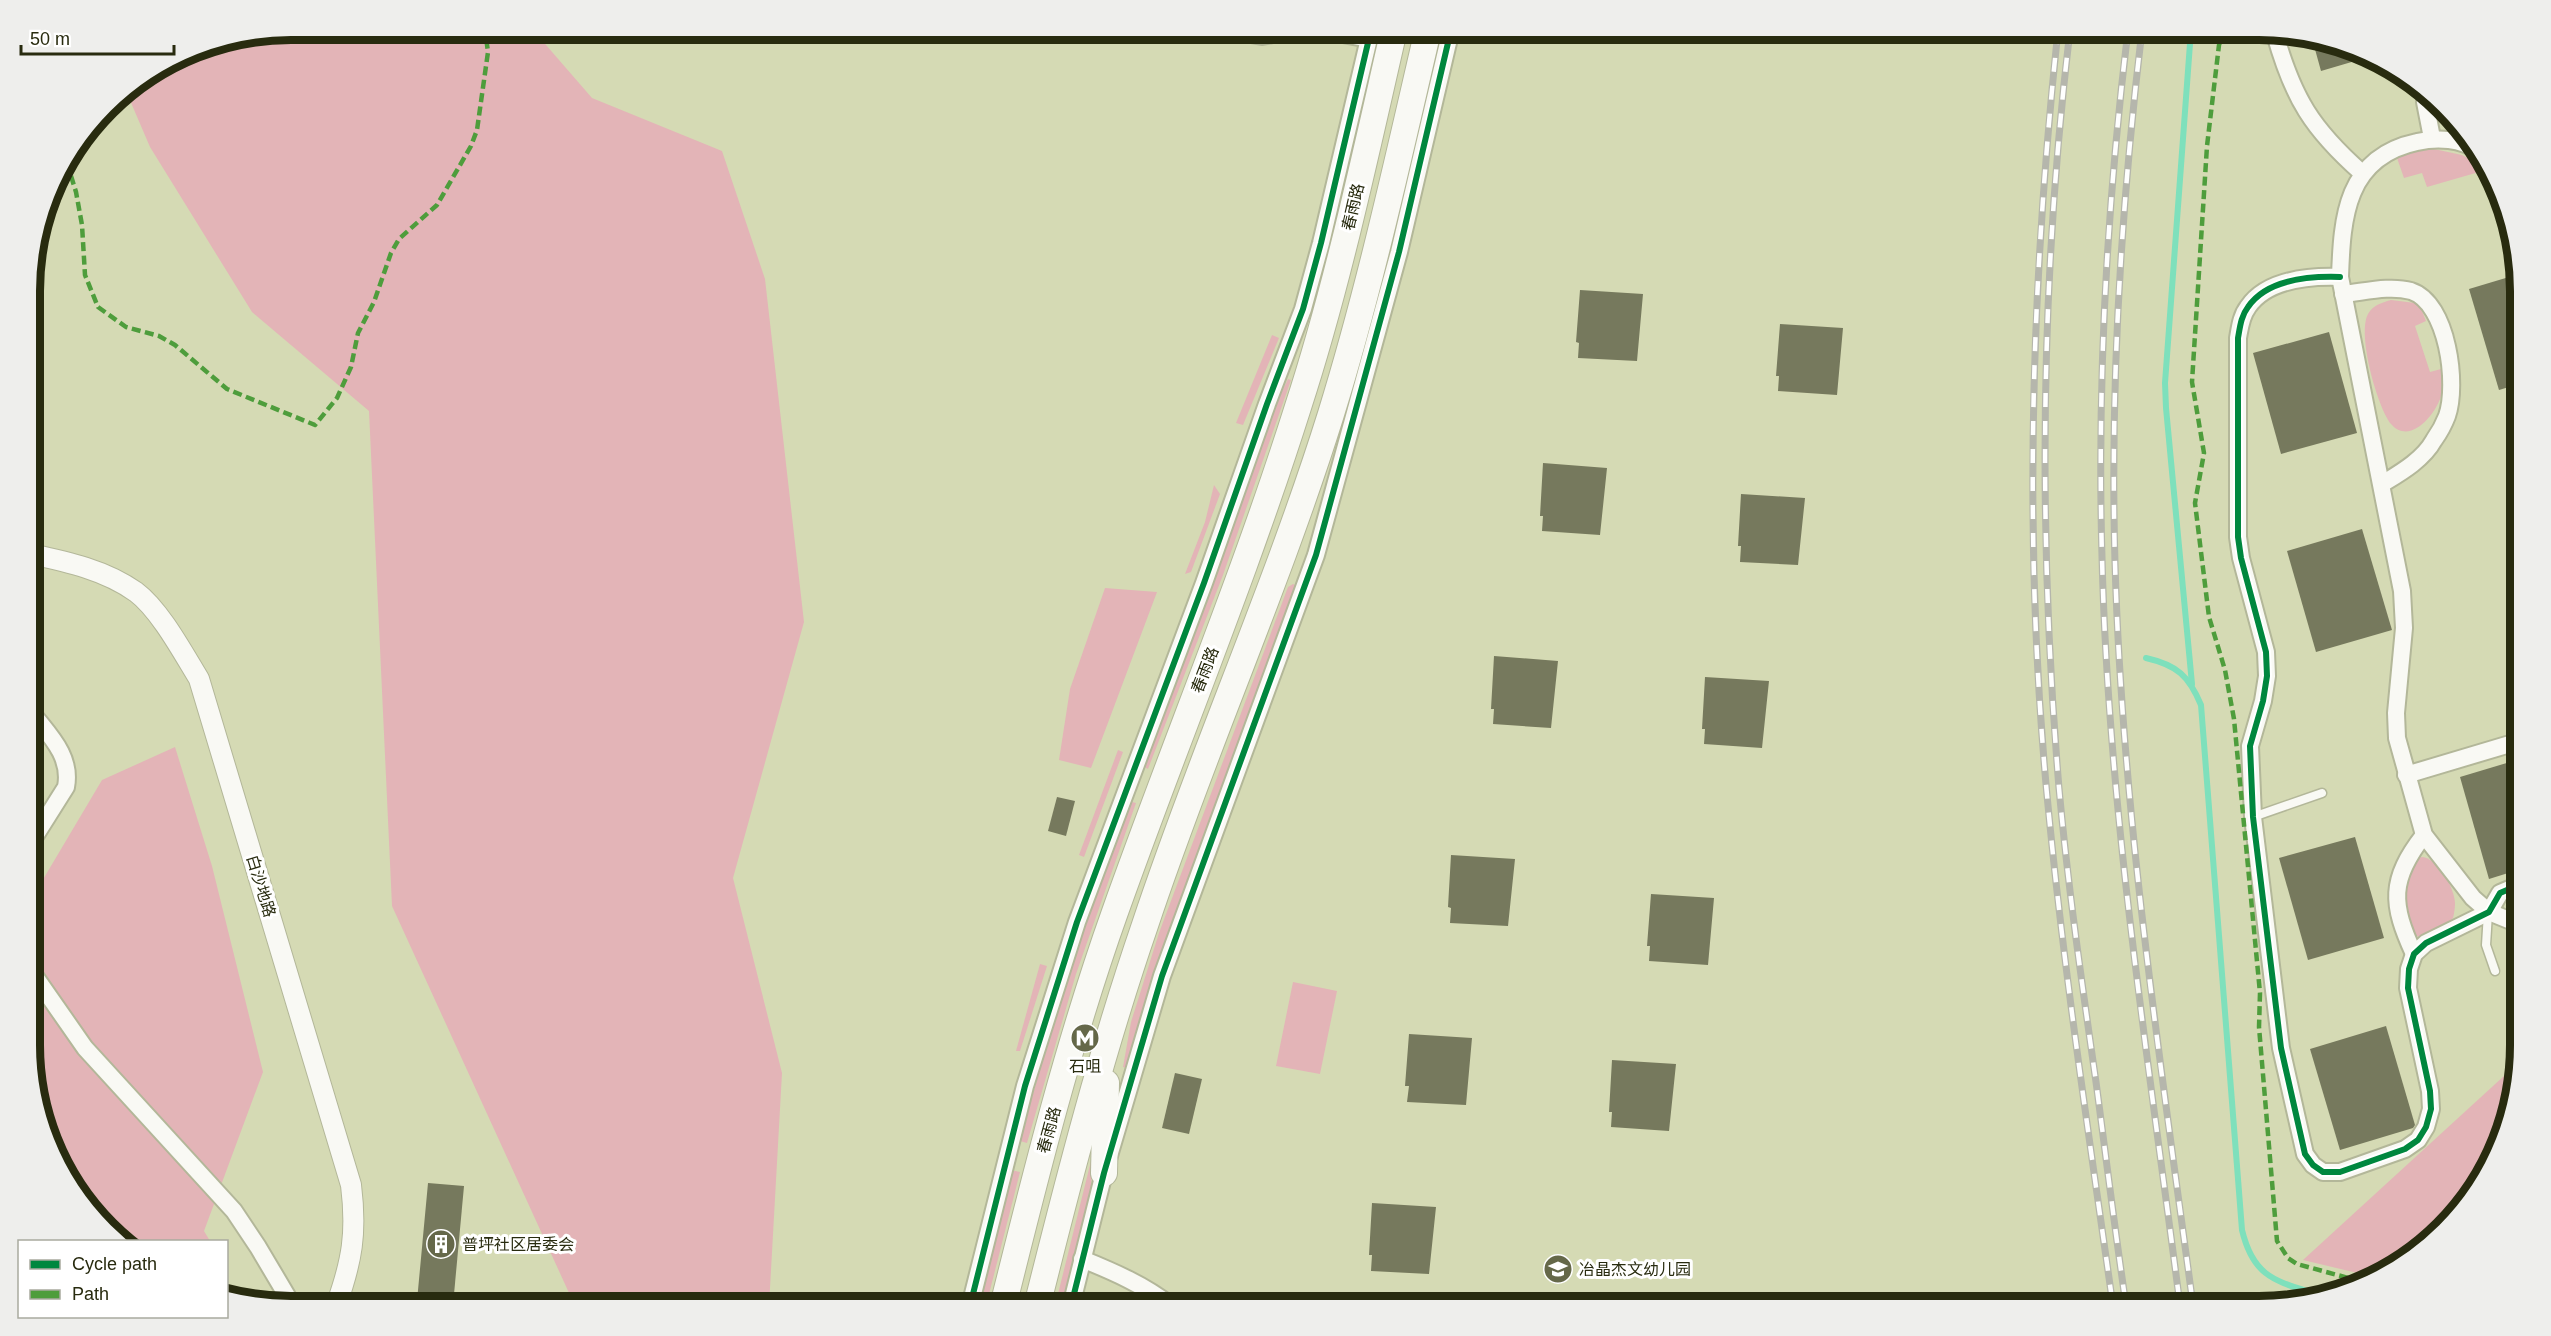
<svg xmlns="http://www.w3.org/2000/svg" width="2551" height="1336" font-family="Arial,'Noto Sans SC',sans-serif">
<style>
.green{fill:#e3b4b7}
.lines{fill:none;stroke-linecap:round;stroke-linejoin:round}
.stream{stroke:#7ee0bc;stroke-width:6}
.building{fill:#76795d}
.service-casing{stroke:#b3b799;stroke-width:11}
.minor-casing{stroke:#b3b799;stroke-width:20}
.tertiary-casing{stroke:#b3b799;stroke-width:22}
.primary-casing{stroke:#b3b799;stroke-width:28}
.service{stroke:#f9f9f4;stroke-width:8}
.minor{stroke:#f9f9f4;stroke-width:16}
.tertiary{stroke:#f9f9f4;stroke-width:20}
.primary{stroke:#f9f9f4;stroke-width:26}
.rail-casing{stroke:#b5b6ac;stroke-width:7}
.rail{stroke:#fff;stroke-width:4.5;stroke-dasharray:14;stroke-linecap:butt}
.quiet{stroke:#4e9d3c;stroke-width:4.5;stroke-dasharray:9 4.5;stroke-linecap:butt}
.cycleway-casing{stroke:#fff;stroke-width:10}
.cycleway{stroke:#00873e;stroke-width:6}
.labels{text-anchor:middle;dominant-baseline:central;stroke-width:6;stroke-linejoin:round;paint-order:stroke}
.street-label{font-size:16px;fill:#282b0f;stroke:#fff}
.poi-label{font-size:16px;fill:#282b0f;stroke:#fff;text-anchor:start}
.rim{fill:none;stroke:#282b0f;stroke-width:8}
</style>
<rect width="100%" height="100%" fill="#d5dab4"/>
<g class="green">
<path d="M291,30H533L592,98L722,151L765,279L804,622L733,878L782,1073L769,1306H575L392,906L369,411L252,312L150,147L126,91L192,50Z"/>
<path d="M2434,149L2462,155L2484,166L2486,170L2427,187L2422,173L2404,178L2397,158L2419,150Z"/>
<path d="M2391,300L2415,303L2422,311L2426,321L2415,326L2430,372L2441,369C2442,378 2444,388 2441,396C2436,414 2410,446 2391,424C2377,406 2357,334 2368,314C2373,305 2381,303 2391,300Z"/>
<path d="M1272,335L1279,338L1243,425L1236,423Z"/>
<path d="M1288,379L1291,380L1223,575L1148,769L1141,765L1270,416Z"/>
<path d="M1214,485L1220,494L1191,572L1185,574L1205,522Z"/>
<path d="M1293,584L1297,586L1127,1068L1123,1067L1131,1022L1159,933L1288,587Z"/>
<path d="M1105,588L1157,592L1091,768L1059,760L1070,689Z"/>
<path d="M175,747L212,866L263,1072L204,1231L210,1241H120L74,1190L32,1079V898L102,780Z"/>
<path d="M1118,750L1123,752L1084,857L1079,855Z"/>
<path d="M1128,801L1136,803L1076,974L1027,1143L1020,1141C1051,1026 1088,913 1128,801Z"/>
<path d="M2421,857C2437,857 2455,888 2455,904C2455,908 2454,914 2453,918L2434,935L2419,937C2415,935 2411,932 2408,928C2398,910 2405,870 2421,857Z"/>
<path d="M1040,964L1047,966L1020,1051H1016Z"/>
<path d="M1293,982L1337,991L1320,1074L1276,1066Z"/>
<path d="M2516,1065L2494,1160L2456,1217L2404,1262L2374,1277L2303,1260Z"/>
<path d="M1092,1157L1091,1196L1064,1306H1055Z"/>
<path d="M1010,1170L1020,1172L986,1306H976Z"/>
</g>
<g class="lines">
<g class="stream">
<path d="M2191,30L2165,383L2166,408L2192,684"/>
<path d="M2146,658C2177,665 2189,676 2201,705L2242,1230C2254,1280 2278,1281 2322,1296"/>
</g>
</g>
<g class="building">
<path d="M2313,42L2333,47L2372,56L2321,71Z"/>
<path d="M2519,274V384L2499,390L2469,289Z"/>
<path d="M1580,290L1643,294L1637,361L1578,358L1579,343L1576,342Z"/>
<path d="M1780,324L1843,328L1837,395L1778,391L1779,376H1776Z"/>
<path d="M2329,332L2357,433L2281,454L2253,353Z"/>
<path d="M1543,463L1607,468L1600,535L1542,531L1543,516H1540Z"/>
<path d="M1741,494L1805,498L1798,565L1740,562L1741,546H1738Z"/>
<path d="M2362,529L2392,630L2316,652L2287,551Z"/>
<path d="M1494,656L1558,661L1551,728L1493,724L1494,709H1491Z"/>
<path d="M1705,677L1769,681L1762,748L1704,744L1705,729H1702Z"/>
<path d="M2520,759L2521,869L2489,879L2460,777Z"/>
<path d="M1057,797L1075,801L1066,836L1048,831Z"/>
<path d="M2355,837L2384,938L2308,960L2279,858Z"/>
<path d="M1451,855L1515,859L1508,926L1450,923L1451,908L1448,907Z"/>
<path d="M1651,894L1714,898L1708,965L1649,961L1650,946H1647Z"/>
<path d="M2386,1026L2415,1125L2413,1128L2340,1150L2310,1049Z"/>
<path d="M1409,1034L1472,1038L1466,1105L1407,1102L1409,1086H1405Z"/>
<path d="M1612,1060L1676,1064L1669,1131L1611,1127L1612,1112H1609Z"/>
<path d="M1175,1073L1202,1079L1189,1134L1162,1128Z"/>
<path d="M428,1183L464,1186L453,1305L417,1301Z"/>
<path d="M1372,1203L1436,1207L1429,1274L1371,1271L1372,1255H1369Z"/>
</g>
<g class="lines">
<g class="service-casing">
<g id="service">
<path d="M2253,817L2322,793"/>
<path d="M2488,913L2486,945L2495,971"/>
</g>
</g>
<g class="minor-casing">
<g id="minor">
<path d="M1229,30L1262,36L1293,30"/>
<path d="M1322,30L1369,39"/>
<path d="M2275,34C2293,98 2312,129 2362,173"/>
<path d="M2426,91L2425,102L2432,138"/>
<path d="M2479,151C2461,139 2438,137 2417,142C2346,157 2342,217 2340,277L2402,591L2404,628L2396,713L2397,738L2424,835L2473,898L2489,912L2521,925"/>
<path d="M2340,277C2309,276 2267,279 2248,307C2241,316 2240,327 2238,338V537L2241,558L2266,652L2267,676L2263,701L2250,746L2253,817L2281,1048L2305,1154L2313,1165L2323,1172H2340L2405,1149L2418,1140L2426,1127L2431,1109L2430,1091L2408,988L2409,969L2414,954L2426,943L2489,912L2500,893L2521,884"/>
<path d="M2343,294C2364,292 2390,285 2411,291C2448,303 2458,385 2447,416C2444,424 2439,433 2434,440C2423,460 2400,473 2382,484"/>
<path d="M32,713C49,735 72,756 66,787L32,841"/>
<path d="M2406,775L2520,741"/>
<path d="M2414,954C2391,904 2389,880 2424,835"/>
<path d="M32,972L85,1048L234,1211L258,1247L293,1306"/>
<path d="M1082,1259C1114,1272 1144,1285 1171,1306"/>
<path d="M970,1306L1025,1086L1077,922L1204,583L1267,404L1303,309L1321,243L1371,30"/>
<path d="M1071,1306L1104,1173L1162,976L1316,555L1399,252L1451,30"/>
</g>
</g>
<g class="tertiary-casing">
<path id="tertiary" d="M31,554C68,562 105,570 136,592C160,610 183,653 199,679L351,1185C357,1233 352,1261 336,1306"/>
</g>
<g class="primary-casing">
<g id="primary">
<path d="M1104,1173L1106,1083"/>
<path d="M1003,1306C1036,1173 1069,1041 1115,912C1175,743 1244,578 1298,407C1338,284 1365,156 1394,30"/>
<path d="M1037,1306C1069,1178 1102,1050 1145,925C1202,753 1277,587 1331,414C1370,288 1398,159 1428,30"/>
</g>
</g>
<use href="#service" class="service"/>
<use href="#minor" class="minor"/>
<use href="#tertiary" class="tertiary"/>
<use href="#primary" class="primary"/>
<g class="rail-casing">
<g id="rail">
<path d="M2058,30C2031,284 2023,540 2047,795C2063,966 2089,1136 2113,1306"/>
<path d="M2070,30C2040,282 2038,536 2059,788C2068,887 2082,984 2096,1082C2106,1157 2115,1231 2126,1305"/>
<path d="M2128,30C2107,204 2097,381 2102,557C2108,808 2148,1057 2180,1305"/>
<path d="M2142,30C2121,206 2110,386 2115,563C2122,812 2160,1059 2193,1305"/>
</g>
</g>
<use href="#rail" class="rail"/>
<g class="quiet">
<path d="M2225,30L2219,45L2207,146L2192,382L2204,453L2195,503L2209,617L2225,670L2234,719L2260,993L2259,1027L2277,1241L2288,1258L2297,1264L2363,1282"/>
<path d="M67,163L76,192L82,225L85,275L98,307L126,327L159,336L175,345L227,389L315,425L337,398L351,367L358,333L374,302L391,253L399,239L437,205L471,146L477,130L488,52L485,30"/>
</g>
<g class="cycleway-casing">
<g id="cycleway">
<path d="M2340,277C2309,276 2267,279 2248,307C2241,316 2240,327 2238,338V537L2241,558L2266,652L2267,676L2263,701L2250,746L2253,817L2281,1048L2305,1154L2313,1165L2323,1172H2340L2405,1149L2418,1140L2426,1127L2431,1109L2430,1091L2408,988L2409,969L2414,954L2426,943L2489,912L2500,893L2521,884"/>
<path d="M970,1306L1025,1086L1077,922L1204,583L1267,404L1303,309L1321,243L1371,30"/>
<path d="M1071,1306L1104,1173L1162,976L1316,555L1399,252L1451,30"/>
</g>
</g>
<use href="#cycleway" class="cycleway"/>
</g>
<defs>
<g id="metro-disc" transform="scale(1.5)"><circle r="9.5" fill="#656849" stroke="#fff"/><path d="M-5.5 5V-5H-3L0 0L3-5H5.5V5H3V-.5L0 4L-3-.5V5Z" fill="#fff"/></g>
<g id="building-disc" transform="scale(1.5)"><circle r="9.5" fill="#656849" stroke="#fff"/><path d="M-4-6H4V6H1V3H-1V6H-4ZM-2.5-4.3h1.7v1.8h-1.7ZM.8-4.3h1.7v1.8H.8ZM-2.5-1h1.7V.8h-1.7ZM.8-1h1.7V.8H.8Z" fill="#fff"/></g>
<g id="school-disc" transform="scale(1.5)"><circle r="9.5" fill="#656849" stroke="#fff"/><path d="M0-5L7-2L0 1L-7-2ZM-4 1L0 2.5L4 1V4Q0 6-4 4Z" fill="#fff"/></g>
</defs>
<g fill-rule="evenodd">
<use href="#metro-disc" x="1085" y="1038"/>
<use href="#building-disc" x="441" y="1244"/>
<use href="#school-disc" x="1558" y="1269"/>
</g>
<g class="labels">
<g class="street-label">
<text transform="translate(1353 207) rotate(-77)">春雨路</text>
<text transform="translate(1205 670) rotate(-69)">春雨路</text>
<text transform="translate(261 886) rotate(73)">白沙地路</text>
<text transform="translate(1049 1130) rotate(-75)">春雨路</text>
</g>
<g class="poi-label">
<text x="1085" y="1066" text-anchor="middle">石咀</text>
<text x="462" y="1244">普坪社区居委会</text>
<text x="1579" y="1269">冶晶杰文幼儿园</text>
</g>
</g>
<path d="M0 0H2551V1336H0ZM291 40H2259A251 251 0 0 1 2510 291V1045A251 251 0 0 1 2259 1296H291A251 251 0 0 1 40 1045V291A251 251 0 0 1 291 40Z" fill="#eeeeec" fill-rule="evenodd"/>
<path class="rim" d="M291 40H2259A251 251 0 0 1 2510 291V1045A251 251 0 0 1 2259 1296H291A251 251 0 0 1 40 1045V291A251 251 0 0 1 291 40Z"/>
<rect x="18" y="1240" width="210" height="78" fill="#ffffff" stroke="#a9aa9f" stroke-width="1.5"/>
<rect x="30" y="1260" width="30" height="9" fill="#00873e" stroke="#a9aa9f" stroke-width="1.5"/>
<text x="72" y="1270" font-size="18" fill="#282b0f">Cycle path</text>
<rect x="30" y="1290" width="30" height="9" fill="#4e9d3c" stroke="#a9aa9f" stroke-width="1.5"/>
<text x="72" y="1300" font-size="18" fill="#282b0f">Path</text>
<path d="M21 45v9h153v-9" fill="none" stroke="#282b0f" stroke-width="3"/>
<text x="30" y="45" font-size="18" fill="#282b0f" stroke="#ffffff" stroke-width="4.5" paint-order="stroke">50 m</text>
</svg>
